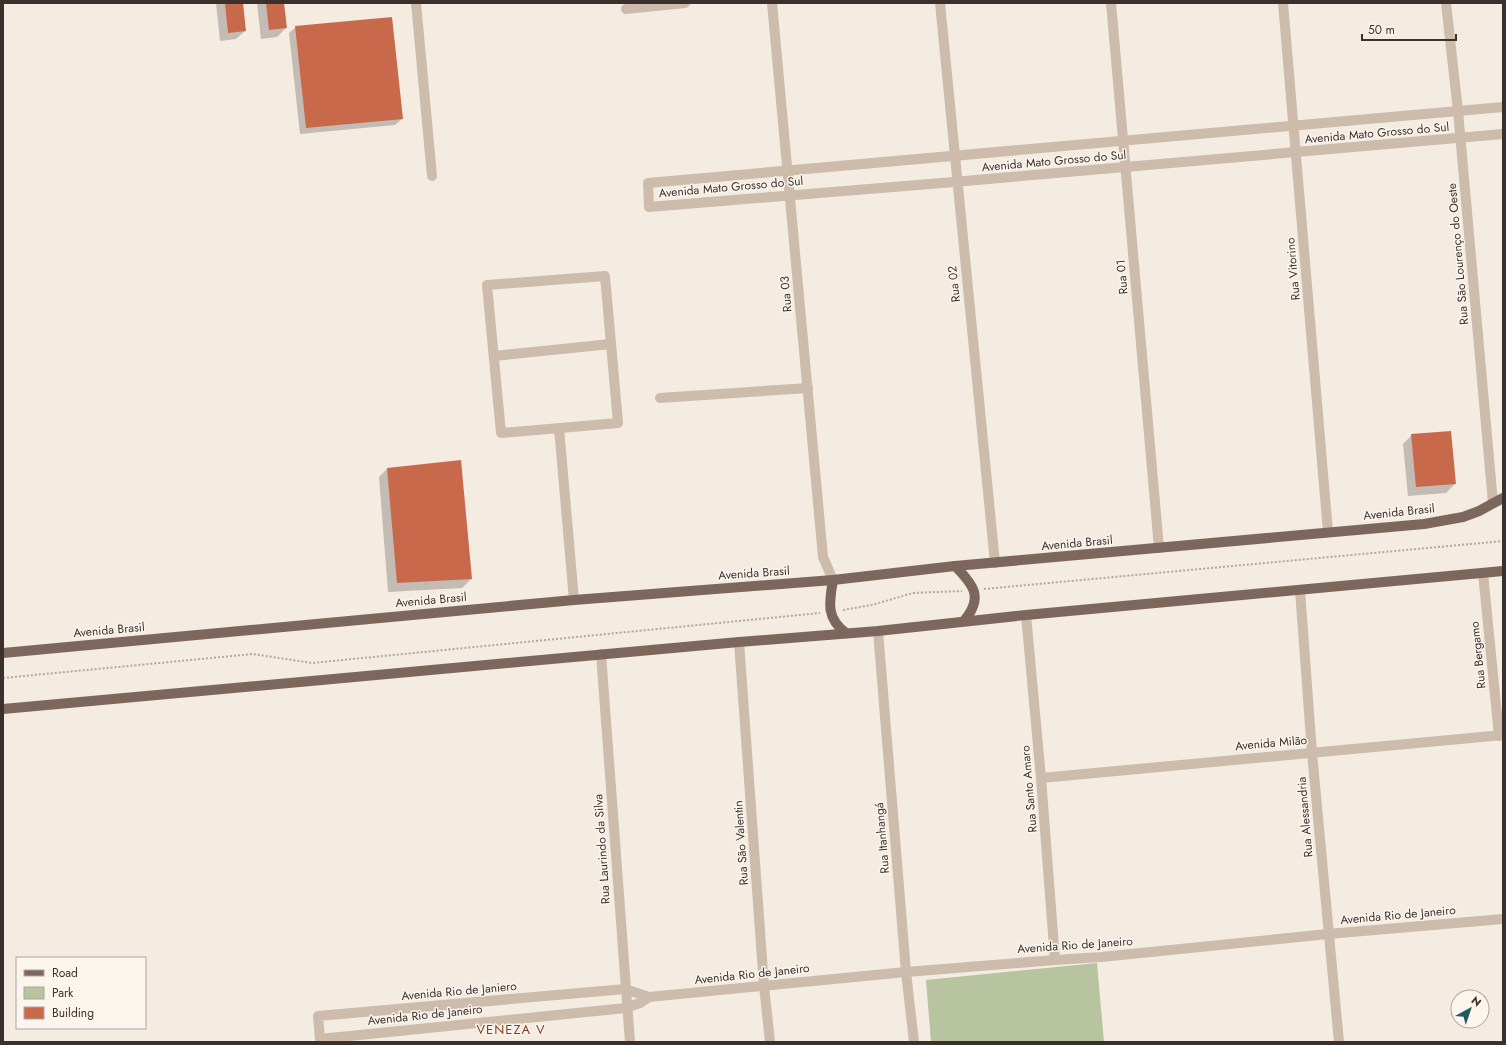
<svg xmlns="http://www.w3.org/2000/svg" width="1506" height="1045" font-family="Jost,sans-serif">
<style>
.green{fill:#b8c4a0}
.shadow{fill:#0003}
.building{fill:#c8694b}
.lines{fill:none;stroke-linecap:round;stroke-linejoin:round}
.path{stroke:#b9a596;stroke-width:2;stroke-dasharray:2 2;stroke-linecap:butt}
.minor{stroke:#cdbbac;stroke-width:10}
.major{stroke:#7d675c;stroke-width:10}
.labels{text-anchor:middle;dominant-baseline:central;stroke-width:3;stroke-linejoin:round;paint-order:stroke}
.street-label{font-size:12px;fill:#3b302b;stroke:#fbf5ee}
.neighbourhood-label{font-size:13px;letter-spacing:1px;fill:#8c3b22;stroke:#fbf5ee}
</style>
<rect width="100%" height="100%" fill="#f4ebe1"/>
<path class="green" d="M1097,963L1104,1042H931L926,980Z"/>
<g class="shadow">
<path d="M216,3H242L245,31L236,39L220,41Z"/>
<path d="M257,3H283L286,28L277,37L261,39Z"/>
<path d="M296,27L402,119L395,125L300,134L289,33Z"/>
<path d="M1412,435L1455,484L1446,493L1408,496L1403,444Z"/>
<path d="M387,469L471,579L462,588L388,592L379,477Z"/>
</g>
<g class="building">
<path d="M225,3H243L246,31L228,33Z"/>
<path d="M266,3H284L287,28L269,30Z"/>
<path d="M392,17L403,119L306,128L295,26Z"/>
<path d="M1451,431L1456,484L1416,487L1411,434Z"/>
<path d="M461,460L472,579L397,583L387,468Z"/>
</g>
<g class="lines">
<g class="path">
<path d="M984,589L1503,541"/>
<path d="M843,610L872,605L913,593L962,591"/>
<path d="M3,678L253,654L312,663L820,613"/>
</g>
<g class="minor">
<path d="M416,3L432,176"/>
<path d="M772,3L823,557L833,580"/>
<path d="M940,3L995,563"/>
<path d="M1111,3L1159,548"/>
<path d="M1283,3L1328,532"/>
<path d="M1446,3L1458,111L1493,503"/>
<path d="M626,9L685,3"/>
<path d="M1503,107L648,183L649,207L942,183L1503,134"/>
<path d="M605,276L618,423L501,433L487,285Z"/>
<path d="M494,356L611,344"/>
<path d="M660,398L808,388"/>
<path d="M559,428L574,600"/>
<path d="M1483,573L1499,736"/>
<path d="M1300,590L1312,753L1339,1042"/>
<path d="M1026,615L1041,778L1055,960"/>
<path d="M878,631L906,972L914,1042"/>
<path d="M739,642L764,986L770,1042"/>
<path d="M601,654L630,1042"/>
<path d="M1041,778L1503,735"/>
<path d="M649,997L640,1003L626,1008L320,1039L318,1016L625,989L649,997L906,972L1055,960L1101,957L1328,934L1503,919"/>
</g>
<g class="major">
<path d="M955,566C975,586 983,598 964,621"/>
<path d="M833,580C829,603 826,618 846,633"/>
<path d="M3,653L574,600L833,580L955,566L1424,524L1463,517L1479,511L1503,498"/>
<path d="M3,709L739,642L878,631L1026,615L1503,571"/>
</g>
</g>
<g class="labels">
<g class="street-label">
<text transform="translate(1377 133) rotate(-5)">Avenida Mato Grosso do Sul</text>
<text transform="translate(1054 161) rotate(-5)">Avenida Mato Grosso do Sul</text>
<text transform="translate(731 187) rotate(-5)">Avenida Mato Grosso do Sul</text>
<text transform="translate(1458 254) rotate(-95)">Rua São Lourenço do Oeste</text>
<text transform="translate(1293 269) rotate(-95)">Rua Vitorino</text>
<text transform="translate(1122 277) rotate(-95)">Rua 01</text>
<text transform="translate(954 284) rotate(-96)">Rua 02</text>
<text transform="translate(786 294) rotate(-95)">Rua 03</text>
<text transform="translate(1399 512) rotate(-6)">Avenida Brasil</text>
<text transform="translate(1077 543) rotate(-5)">Avenida Brasil</text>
<text transform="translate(754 573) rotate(-4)">Avenida Brasil</text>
<text transform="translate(431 600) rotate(-5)">Avenida Brasil</text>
<text transform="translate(109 630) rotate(-5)">Avenida Brasil</text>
<text transform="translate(1478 655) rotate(-96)">Rua Bergamo</text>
<text transform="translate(1271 743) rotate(-5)">Avenida Milão</text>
<text transform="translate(1029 789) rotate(-95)">Rua Santo Amaro</text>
<text transform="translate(1305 817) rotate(-95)">Rua Alessandria</text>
<text transform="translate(882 838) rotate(-95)">Rua Itanhangá</text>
<text transform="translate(741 843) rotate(-94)">Rua São Valentin</text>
<text transform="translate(602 849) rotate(-94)">Rua Laurindo da Silva</text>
<text transform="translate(1398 915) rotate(-5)">Avenida Rio de Janeiro</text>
<text transform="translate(1075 945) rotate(-4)">Avenida Rio de Janeiro</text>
<text transform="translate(752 974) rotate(-6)">Avenida Rio de Janeiro</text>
<text transform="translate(459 991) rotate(-5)">Avenida Rio de Janiero</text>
<text transform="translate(425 1015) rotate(-6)">Avenida Rio de Janeiro</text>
</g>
<g class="neighbourhood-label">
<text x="511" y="1029">VENEZA V</text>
</g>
</g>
<rect width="1506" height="1045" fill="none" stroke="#3b302b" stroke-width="8"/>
<rect x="16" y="957" width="130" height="72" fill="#fbf5ee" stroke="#aea6a0"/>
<rect x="24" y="970" width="20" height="6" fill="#7d675c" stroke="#aea6a0"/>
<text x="52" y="977" font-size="12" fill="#3b302b">Road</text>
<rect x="24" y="987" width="20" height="12" fill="#b8c4a0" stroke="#aea6a0"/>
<text x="52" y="997" font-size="12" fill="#3b302b">Park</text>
<rect x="24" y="1007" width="20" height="12" fill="#c8694b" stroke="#aea6a0"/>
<text x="52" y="1017" font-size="12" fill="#3b302b">Building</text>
<g transform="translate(1470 1009) rotate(40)"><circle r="19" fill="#fbf5ee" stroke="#aea6a0"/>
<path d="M0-3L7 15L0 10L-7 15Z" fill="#1f5a5e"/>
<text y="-6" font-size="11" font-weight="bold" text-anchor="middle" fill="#3b302b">N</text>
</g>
<path d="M1362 34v6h94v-6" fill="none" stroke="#3b302b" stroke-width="2"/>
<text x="1368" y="34" font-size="12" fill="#3b302b" stroke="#fbf5ee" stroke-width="3" paint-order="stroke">50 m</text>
</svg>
